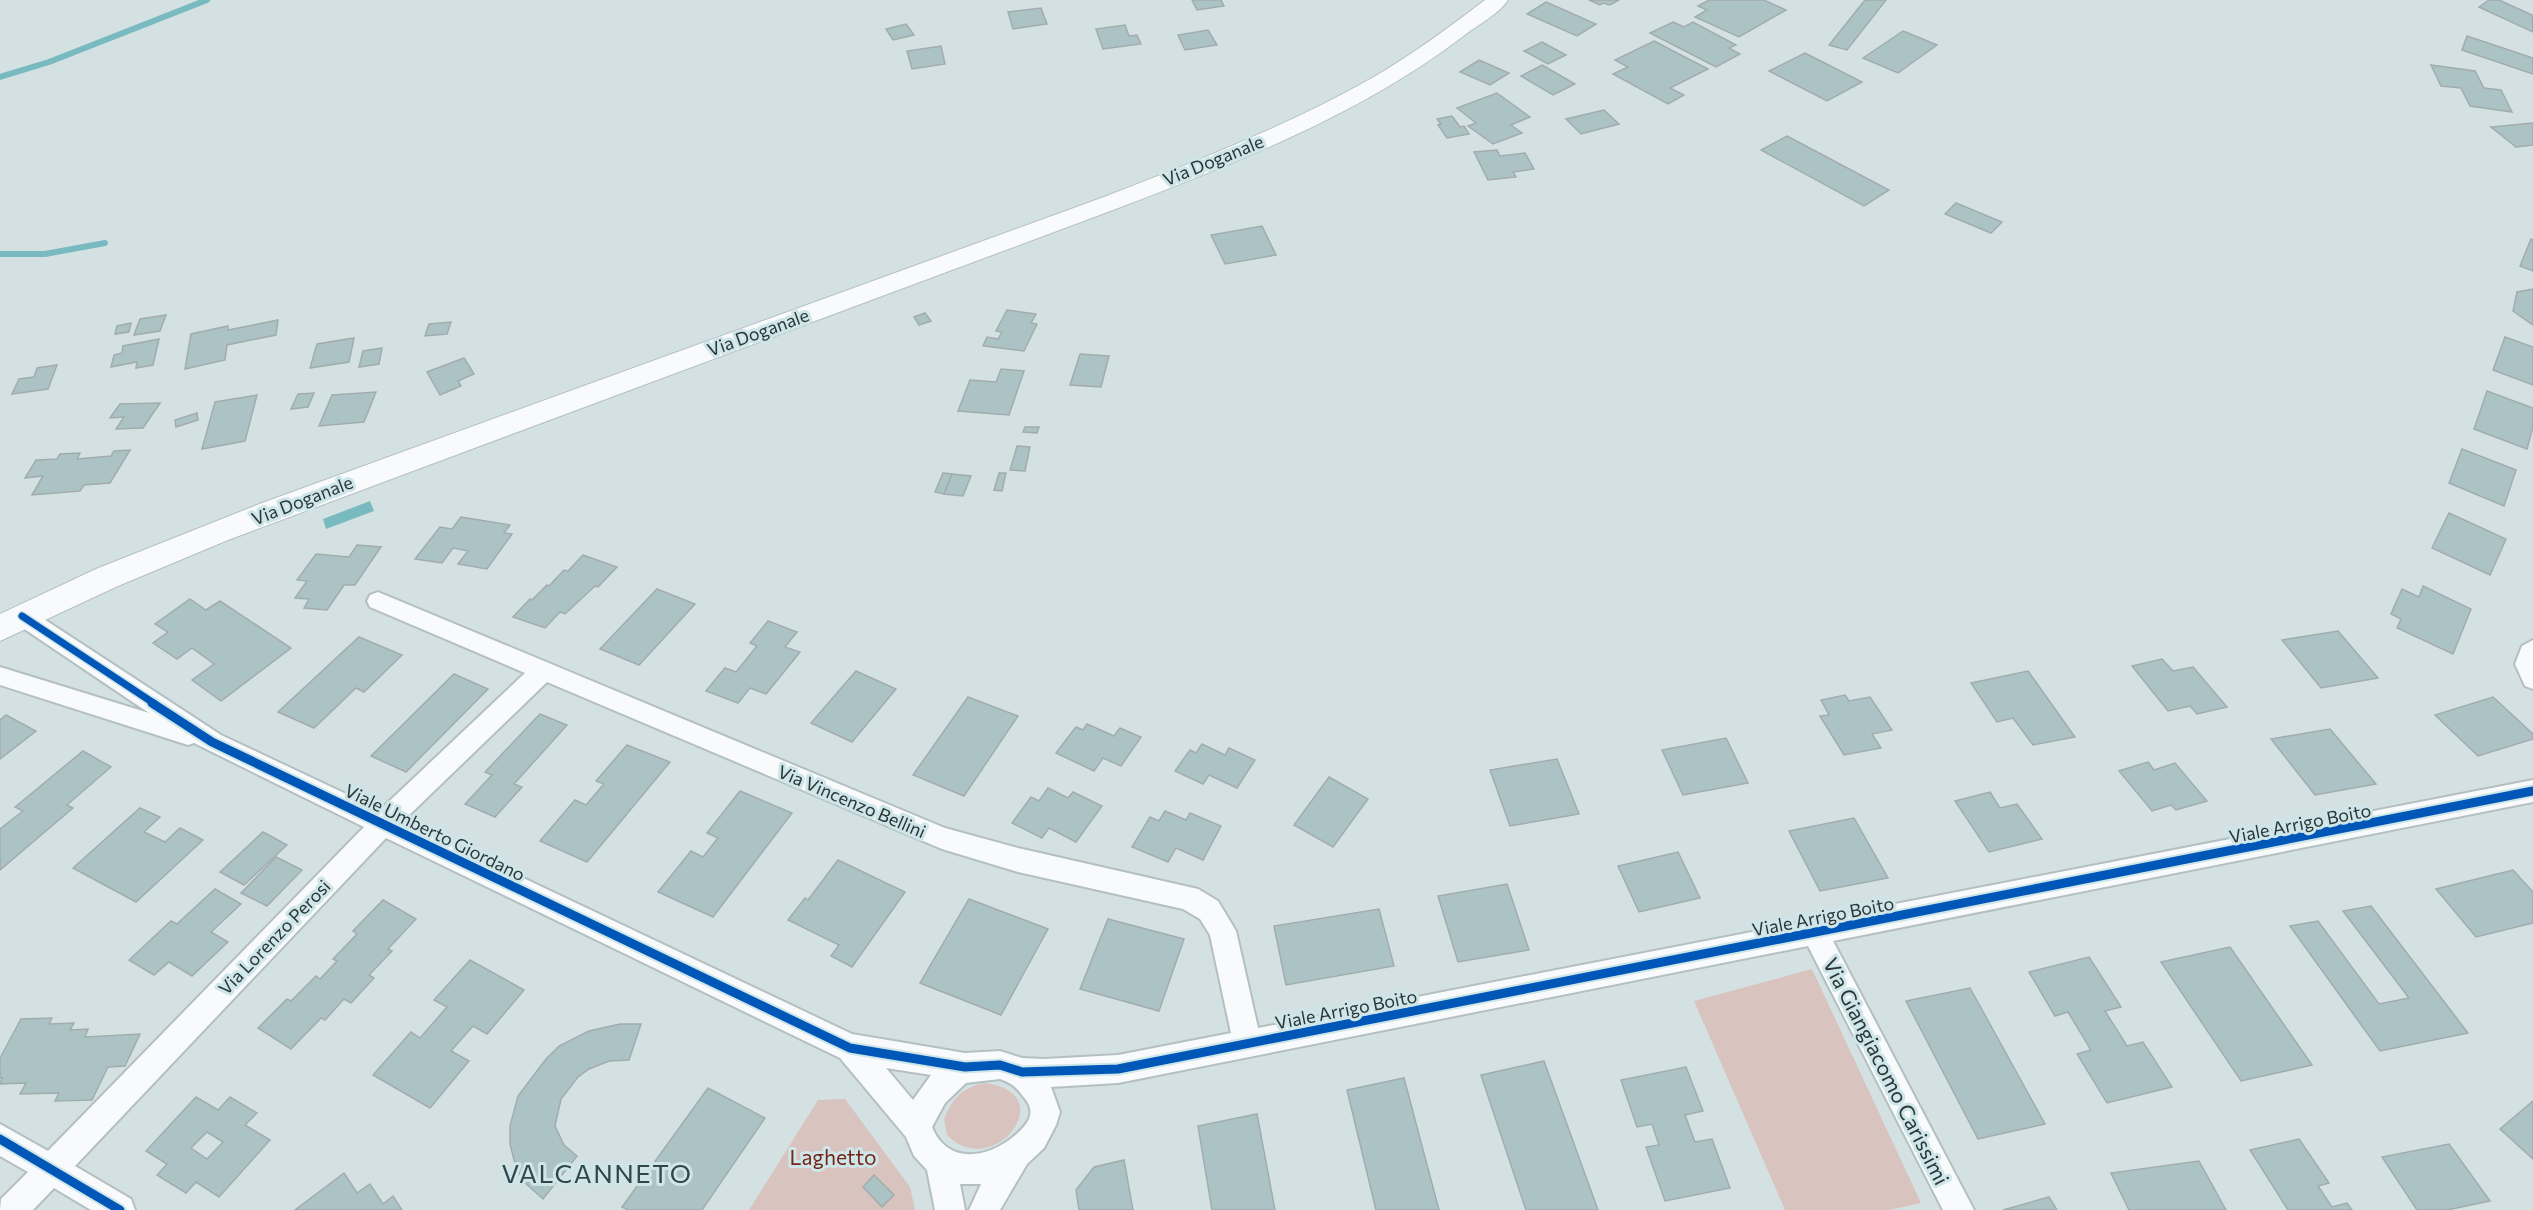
<svg xmlns="http://www.w3.org/2000/svg" width="2533" height="1210" font-family="Commissioner,sans-serif">
<style>
.green{fill:#d8c3be;fill-rule:evenodd}
.water{fill:#78bac0}
.lines{fill:none;stroke-linecap:round;stroke-linejoin:round}
.stream{stroke:#78bac0;stroke-width:6}
.building{fill:#acc3c6;stroke:#a2acad;stroke-width:1.5;fill-rule:evenodd}
.street-casing{stroke:#b4bfc0;stroke-width:4}
.secondary-casing{stroke:#b4bfc0;stroke-width:2}
.street{fill:#f9fafb;fill-rule:evenodd}
.secondary{fill:#f9fafb;fill-rule:evenodd}
.cycleway-far1-casing{stroke:#cee6e9;stroke-width:10}
.cycleway-casing{stroke:#cee6e9;stroke-width:13}
.cycleway-far1{stroke:#0057b8;stroke-width:7}
.cycleway{stroke:#0057b8;stroke-width:9}
.labels{text-anchor:middle;dominant-baseline:central;stroke-width:6;stroke-linejoin:round;paint-order:stroke}
.street-label{font-size:18px;fill:#2c3636;stroke:#cee6e9}
.near-street-label{font-size:21px;fill:#2c3636;stroke:#cee6e9}
.near-park-label{font-size:21px;fill:#752418;stroke:#cee6e9}
.near-quarter-label{font-size:26px;letter-spacing:1.5px;fill:#314648;stroke:#cee6e9}
</style>
<rect width="100%" height="100%" fill="#d4e1e3"/>
<g class="green">
<path d="M1812,969L1921,1203L1889,1210H1785L1694,1001Z"/>
<path d="M986,1083C1063,1094 992,1182 947,1135L944,1119C952,1098 964,1086 986,1083Z"/>
<path d="M845,1099L910,1187L915,1210H749L818,1100ZM875,1175L894,1195L882,1207L863,1186Z"/>
</g>
<path class="water" d="M370,501L374,511L326,529L323,519Z"/>
<g class="lines">
<g class="stream">
<path d="M0,77L49,62L207,0"/>
<path d="M0,254H45L105,243"/>
</g>
</g>
<g class="building">
<path d="M1192,0H1221L1224,6L1197,10Z"/>
<path d="M1589,0H1619L1610,5L1603,3L1600,5Z"/>
<path d="M1709,0H1764L1786,10L1739,37L1695,17L1707,10L1698,6Z"/>
<path d="M1865,0H1886L1847,50L1829,45Z"/>
<path d="M2489,0H2499L2532,15L2533,32L2479,7Z"/>
<path d="M1546,2L1596,24L1577,36L1527,14Z"/>
<path d="M1041,8L1047,24L1013,29L1008,12Z"/>
<path d="M1673,22L1684,27L1693,22L1736,45L1729,48L1740,54L1716,67L1650,33Z"/>
<path d="M906,24L914,35L893,40L886,29Z"/>
<path d="M1125,25L1129,36L1137,35L1141,44L1103,49L1096,29Z"/>
<path d="M1208,30L1217,45L1185,50L1178,35Z"/>
<path d="M1903,31L1937,45L1898,73L1863,58Z"/>
<path d="M2467,36L2533,58V74L2462,50Z"/>
<path d="M1654,41L1708,69L1670,88L1684,95L1668,104L1613,74L1628,67L1615,60Z"/>
<path d="M1542,42L1566,55L1548,64L1524,51Z"/>
<path d="M941,46L945,64L912,69L907,51Z"/>
<path d="M1805,53L1862,82L1827,101L1769,71Z"/>
<path d="M1479,60L1509,73L1490,85L1460,72Z"/>
<path d="M1542,65L1575,84L1553,95L1521,76Z"/>
<path d="M2431,65L2475,71L2484,88L2501,90L2512,112L2470,106L2461,88L2441,86Z"/>
<path d="M1497,93L1530,117L1511,125L1522,133L1493,144L1468,126L1476,123L1457,108Z"/>
<path d="M1604,110L1619,124L1581,134L1566,119Z"/>
<path d="M1452,116L1460,127L1464,126L1469,134L1447,138L1438,125L1441,124L1437,119Z"/>
<path d="M2533,123V145L2516,147L2491,127Z"/>
<path d="M1787,136L1889,190L1864,206L1761,150Z"/>
<path d="M1497,150L1500,156L1525,153L1534,169L1513,172L1516,177L1488,180L1474,152Z"/>
<path d="M1956,203L2002,222L1991,233L1945,214Z"/>
<path d="M1262,226L1276,255L1225,264L1211,235Z"/>
<path d="M2531,239L2533,240V271L2520,266Z"/>
<path d="M2533,289V325L2513,311L2517,292Z"/>
<path d="M1007,310L1036,314L1031,323L1037,324L1024,351L983,346L987,337L998,339L1002,332L996,331Z"/>
<path d="M925,313L931,321L919,325L914,317Z"/>
<path d="M166,315L160,331L134,335L140,319Z"/>
<path d="M278,320L276,335L227,345L225,360L185,369L191,334L228,326V330Z"/>
<path d="M451,322L447,334L425,336L429,324Z"/>
<path d="M131,323L129,332L115,334L117,326Z"/>
<path d="M2505,337L2533,347V385L2493,370Z"/>
<path d="M354,338L349,362L310,368L317,344Z"/>
<path d="M159,339L153,365L136,368L137,362L111,367L114,355L122,353L123,346Z"/>
<path d="M382,348L379,364L359,367L363,351Z"/>
<path d="M1080,354L1109,356L1101,387L1070,385Z"/>
<path d="M464,358L474,374L458,381L461,386L440,395L427,372Z"/>
<path d="M57,365L48,389L12,394L19,379L34,377L37,368Z"/>
<path d="M1001,369L1024,371L1009,415L958,411L970,380L996,382Z"/>
<path d="M2487,391L2533,408V427L2527,449L2474,429Z"/>
<path d="M376,392L364,422L319,426L332,395Z"/>
<path d="M314,393L308,407L291,409L298,394Z"/>
<path d="M257,395L245,441L202,449L215,402Z"/>
<path d="M160,403L143,428L116,429L124,417L110,418L120,404Z"/>
<path d="M197,413L198,420L176,427L175,420Z"/>
<path d="M1025,427H1039L1037,433L1023,432Z"/>
<path d="M1017,446L1030,447L1025,471L1010,470Z"/>
<path d="M2462,449L2516,470L2504,506L2449,483Z"/>
<path d="M130,450L110,483L84,485L80,491L32,495L43,476L25,478L36,460L57,459L60,454L80,453L77,459L111,456L114,451Z"/>
<path d="M943,473L952,474L944,494L935,492Z"/>
<path d="M999,473H1006L1002,491L994,490Z"/>
<path d="M952,474L971,476L963,496L944,494Z"/>
<path d="M2449,513L2506,539L2490,575L2432,548Z"/>
<path d="M461,517L510,525L504,533L512,534L487,569L458,564L468,551L453,548L442,563L415,559L440,527L452,529Z"/>
<path d="M357,545L381,547L355,585H344L327,610L304,608L309,599L295,598L307,581L297,580L316,554L349,557Z"/>
<path d="M583,555L617,567L598,587L595,586L565,614L560,612L545,628L513,617L530,599L532,600L547,585L549,586L564,570L568,571Z"/>
<path d="M2423,586L2471,609L2453,654L2397,628L2401,619L2391,614L2402,589L2419,597Z"/>
<path d="M657,589L695,604L639,665L600,649Z"/>
<path d="M190,599L206,610L220,601L291,648L221,701L192,680L214,664L192,648L177,659L153,643L168,632L155,624Z"/>
<path d="M768,621L797,632L785,647L800,652L766,694L750,688L738,703L706,691L725,668L736,672L757,646L750,643Z"/>
<path d="M2338,631L2378,678L2321,688L2282,640Z"/>
<path d="M359,637L402,655L364,692L356,688L314,728L278,712Z"/>
<path d="M2162,659L2173,671L2193,667L2227,707L2197,714L2190,706L2168,711L2132,666Z"/>
<path d="M856,671L896,689L852,742L811,723Z"/>
<path d="M2028,671L2075,737L2033,745L2013,718L1997,722L1971,683Z"/>
<path d="M454,674L488,689L406,772L371,756Z"/>
<path d="M1845,695L1849,701L1870,697L1892,730L1872,734L1881,748L1844,755L1820,716L1829,715L1821,700Z"/>
<path d="M968,697L1018,716L964,796L913,775Z"/>
<path d="M2493,697L2533,734V739L2478,756L2435,715Z"/>
<path d="M540,714L567,725L514,784L522,787L495,817L465,804L492,775L485,772Z"/>
<path d="M6,715L36,731L0,759V720Z"/>
<path d="M1087,724L1114,736L1120,728L1141,737L1121,766L1103,758L1094,771L1056,753L1076,727L1083,730Z"/>
<path d="M2330,729L2376,784L2315,795L2271,739Z"/>
<path d="M1726,738L1748,783L1683,795L1662,750Z"/>
<path d="M1202,744L1225,755L1229,748L1255,760L1237,788L1209,775L1203,784L1175,771L1190,750L1196,753Z"/>
<path d="M627,745L670,762L587,862L540,841L575,800L586,805L604,784L596,781Z"/>
<path d="M83,751L111,767L67,805L73,808L0,870V829L23,811L15,807Z"/>
<path d="M1557,759L1579,814L1510,826L1490,770Z"/>
<path d="M2148,762L2154,770L2175,763L2207,801L2176,810L2171,805L2152,811L2119,771Z"/>
<path d="M1329,777L1368,799L1333,847L1294,825Z"/>
<path d="M1048,788L1068,798L1073,792L1102,806L1076,842L1049,828L1042,838L1012,823L1031,797L1039,801Z"/>
<path d="M740,791L792,813L713,917L658,892L691,851L703,857L718,838L707,833Z"/>
<path d="M1990,792L2000,808L2017,804L2042,839L1989,852L1955,801Z"/>
<path d="M140,808L160,817L144,832L165,842L180,828L203,840L136,902L73,868Z"/>
<path d="M1165,811L1186,820L1190,813L1221,826L1203,860L1176,848L1168,862L1132,847L1150,817L1159,821Z"/>
<path d="M1854,818L1888,878L1820,891L1789,831Z"/>
<path d="M263,832L287,845L244,885L220,872Z"/>
<path d="M1678,852L1700,898L1639,912L1618,866Z"/>
<path d="M276,857L302,870L267,906L241,893Z"/>
<path d="M838,860L905,892L852,967L831,956L839,945L788,920L805,898L808,900Z"/>
<path d="M2513,870L2533,892V923L2476,937L2436,889Z"/>
<path d="M1507,884L1529,950L1458,962L1438,896Z"/>
<path d="M215,889L241,904L211,932L228,942L192,976L169,962L154,975L129,960L171,921L177,924Z"/>
<path d="M969,899L1048,929L1001,1015L920,983Z"/>
<path d="M383,900L416,919L388,949L392,951L369,975L374,978L351,1003L344,999L325,1020L321,1018L291,1049L258,1028L287,999L291,1001L316,976L320,979L337,961L333,959L357,934L353,931Z"/>
<path d="M2371,906L2468,1033L2380,1051L2290,926L2318,921L2379,1004L2409,998L2343,911Z"/>
<path d="M1379,909L1394,966L1286,985L1274,926Z"/>
<path d="M1108,919L1184,939L1159,1011L1080,989Z"/>
<path d="M2230,947L2312,1065L2241,1081L2161,962Z"/>
<path d="M2089,957L2121,1007L2105,1011L2127,1046L2143,1042L2172,1087L2107,1103L2077,1054L2091,1050L2068,1012L2055,1016L2029,972Z"/>
<path d="M470,960L524,990L487,1034L473,1026L451,1051L469,1061L430,1108L373,1075L411,1032L420,1038L447,1007L434,1000Z"/>
<path d="M1970,988L2045,1124L1978,1139L1906,1001Z"/>
<path d="M52,1018L49,1024L74,1023L70,1030L88,1029L85,1037L140,1034L125,1066L108,1067L92,1100L55,1101L59,1093L20,1094L26,1083L0,1084L2,1078H0V1058L21,1019Z"/>
<path d="M620,1024H641L629,1060L609,1061L589,1069L578,1077L561,1099L555,1126L564,1145L577,1156L543,1199L522,1180L514,1160L510,1144V1126L518,1096L546,1059L559,1046L589,1031Z"/>
<path d="M1544,1061L1598,1210H1526L1481,1075Z"/>
<path d="M1686,1067L1703,1111L1685,1115L1695,1142L1712,1139L1730,1188L1665,1201L1646,1147L1659,1145L1652,1124L1637,1127L1621,1080Z"/>
<path d="M1404,1078L1439,1210H1376L1347,1090Z"/>
<path d="M708,1088L765,1118L702,1210H628L622,1207Z"/>
<path d="M196,1097L218,1110L230,1097L257,1113L245,1125L270,1140L219,1197L196,1182L186,1193L157,1175L167,1164L146,1151ZM207,1132L223,1142L207,1159L191,1148Z"/>
<path d="M2533,1101V1159L2500,1129Z"/>
<path d="M1257,1114L1275,1210H1212L1198,1126Z"/>
<path d="M2299,1139L2329,1183L2318,1186L2332,1207L2347,1203L2352,1210H2288L2250,1150Z"/>
<path d="M2449,1144L2490,1201L2447,1210H2417L2382,1157Z"/>
<path d="M1124,1160L1133,1210H1079L1076,1190L1094,1167Z"/>
<path d="M2199,1161L2226,1210H2129L2111,1173Z"/>
<path d="M344,1173L357,1193L370,1184L383,1204L393,1196L402,1210H295Z"/>
<path d="M874,1175L894,1195L882,1207L863,1187Z"/>
<path d="M2049,1197L2057,1210H2003Z"/>
</g>
<g class="lines">
<g class="street-casing">
<g id="street">
<path d="M378,592L945,828L1018,848L1198,889L1218,901L1236,931L1258,1028L2533,780V802L1833,941L1974,1210H1943L1808,946L1118,1083L1051,1087L1060,1112L1056,1125L1044,1148L1027,1164L1000,1210H969L981,1184H960L965,1210H935L927,1170L914,1156L906,1137L840,1058L386,838L75,1166L131,1199L135,1210H91L54,1188L33,1210H0L1,1199L28,1172L0,1156V1124L48,1151L364,827L194,743L188,745L0,685V667L149,713L14,622L11,616L14,610L22,607L30,610L221,735L380,810L525,673L370,607L367,601L370,595ZM547,682L942,849L1018,872L1183,909L1200,919L1210,935L1231,1033L1118,1055L1044,1059L1022,1058L1000,1051L965,1053L852,1034L403,821ZM886,1068L931,1075L913,1100ZM1000,1079C1011,1083 1015,1086 1022,1095C1027,1101 1032,1107 1030,1116C1028,1124 1019,1132 1013,1137C986,1159 947,1164 932,1127L945,1103L966,1083Z"/>
<path d="M2533,640V689L2525,686L2515,664L2522,646Z"/>
</g>
</g>
<g class="secondary-casing">
<path id="secondary" d="M1485,0H1508C1499,14 1479,24 1466,34C1364,113 1240,161 1121,207L228,540L118,586L0,641V614L96,569L262,503L1104,197C1195,162 1287,126 1372,78C1412,55 1448,28 1485,0Z"/>
</g>
<use href="#street" class="street"/>
<use href="#secondary" class="secondary"/>
<g class="cycleway-far1-casing">
<path id="cycleway-far1" d="M22,616L155,704"/>
</g>
<g class="cycleway-casing">
<g id="cycleway">
<path d="M152,703L212,742L850,1048L965,1067L1000,1065L1022,1072L1118,1069L2533,791"/>
<path d="M0,1139L120,1210"/>
</g>
</g>
<use href="#cycleway-far1" class="cycleway-far1"/>
<use href="#cycleway" class="cycleway"/>
</g>
<g class="labels">
<g class="street-label">
<text transform="translate(1213 160) rotate(-22)">Via Doganale</text>
<text transform="translate(758 332) rotate(-20)">Via Doganale</text>
<text transform="translate(302 500) rotate(-21)">Via Doganale</text>
<text transform="translate(852 801) rotate(23)">Via Vincenzo Bellini</text>
<text transform="translate(2300 823) rotate(-11)">Viale Arrigo Boito</text>
<text transform="translate(435 832) rotate(26)">Viale Umberto Giordano</text>
<text transform="translate(1823 916) rotate(-11)">Viale Arrigo Boito</text>
<text transform="translate(274 937) rotate(-46)">Via Lorenzo Perosi</text>
<text transform="translate(1346 1009) rotate(-11)">Viale Arrigo Boito</text>
</g>
<g class="near-street-label">
<text transform="translate(1887 1071) rotate(63)">Via Giangiacomo Carissimi</text>
</g>
<g class="near-park-label">
<text x="833" y="1156">Laghetto</text>
</g>
<g class="near-quarter-label">
<text x="597" y="1172">VALCANNETO</text>
</g>
</g>
</svg>
